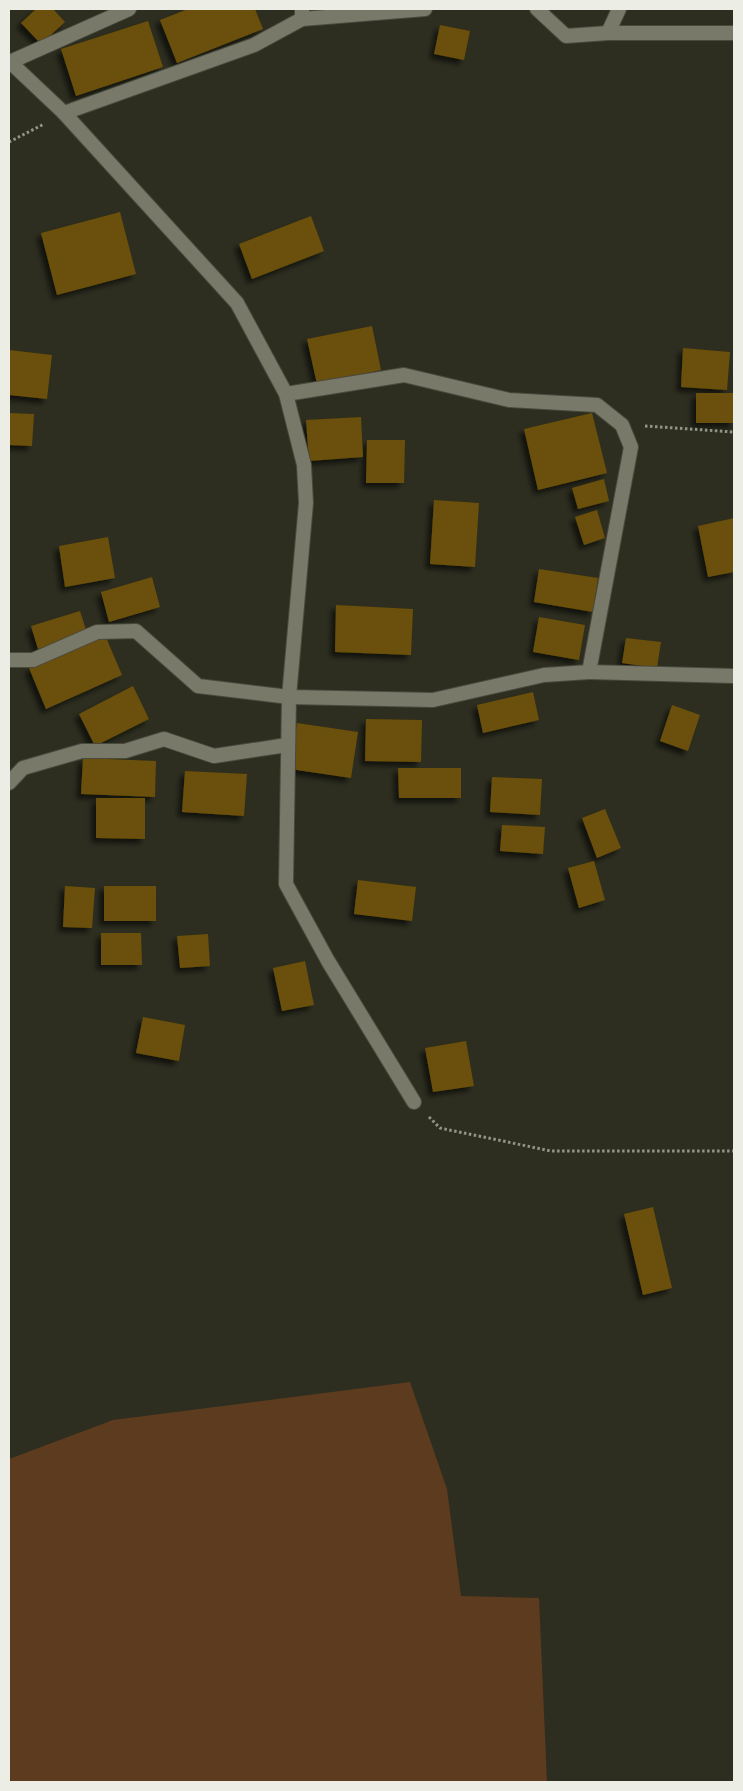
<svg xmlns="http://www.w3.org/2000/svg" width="743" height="1791" font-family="'Space Grotesk',sans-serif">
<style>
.green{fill:#5c3b1e}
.building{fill:#6a5008;filter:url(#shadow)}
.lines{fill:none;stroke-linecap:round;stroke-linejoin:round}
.service-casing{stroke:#494a3e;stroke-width:16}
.minor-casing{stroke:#494a3e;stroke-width:16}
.path{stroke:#939488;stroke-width:3;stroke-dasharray:2.5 2.5;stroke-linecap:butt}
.service{stroke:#787969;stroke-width:14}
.minor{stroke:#787969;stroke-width:14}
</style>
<defs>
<filter id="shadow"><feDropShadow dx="-4.5" dy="4.5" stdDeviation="2.5" flood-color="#0009"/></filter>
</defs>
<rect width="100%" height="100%" fill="#2d2e20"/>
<path class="green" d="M410,1382L447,1489L461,1596L539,1598L547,1782H9V1459L113,1420Z"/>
<g class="building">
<path d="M36,9H53L65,22L41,44L21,23Z"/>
<path d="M188,9H255L263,29L177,63L160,20Z"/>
<path d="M148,21L163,67L76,96L61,49Z"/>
<path d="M440,25L470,31L464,60L434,54Z"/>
<path d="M120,212L136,274L57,295L41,233Z"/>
<path d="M311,216L324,251L252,279L239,244Z"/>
<path d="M372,326L381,370L317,384L307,339Z"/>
<path d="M683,348L730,352L727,390L681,387Z"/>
<path d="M9,350L52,355L47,399L9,395Z"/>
<rect x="696" y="393" width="38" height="30"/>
<path d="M9,413L34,414L32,446L9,445Z"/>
<path d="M592,413L607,473L538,490L524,429Z"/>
<path d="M361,417L363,457L309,461L306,420Z"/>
<path d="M367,440H405L404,483H366Z"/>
<path d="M604,479L609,501L578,509L572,488Z"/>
<path d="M434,500L479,503L475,567L430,564Z"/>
<path d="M597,510L605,538L584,545L575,517Z"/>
<path d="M734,518V572L708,577L698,526Z"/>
<path d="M108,537L115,578L65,587L59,546Z"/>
<path d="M539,569L598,578L593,612L534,602Z"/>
<path d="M152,577L160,607L109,622L101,592Z"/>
<path d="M336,605L413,609L411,655L335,652Z"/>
<path d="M80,611L87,633L38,649L31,626Z"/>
<path d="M539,617L585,625L579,660L533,652Z"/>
<path d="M105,635L122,675L46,709L29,668Z"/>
<path d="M626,638L661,642L657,668L622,663Z"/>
<path d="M133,686L149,719L95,746L79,714Z"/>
<path d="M533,692L539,720L483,733L477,705Z"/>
<path d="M672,705L700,715L688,751L660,741Z"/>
<path d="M366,719L422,720L421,762L365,761Z"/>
<path d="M297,723L358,732L351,778L290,769Z"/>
<path d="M83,758L156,761L155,797L81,794Z"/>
<path d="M398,768H461V798H399Z"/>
<path d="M185,771L247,774L244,816L182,812Z"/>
<path d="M492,777L542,779L540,815L490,812Z"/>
<path d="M96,798H145V839L96,838Z"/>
<path d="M605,809L621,848L597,858L582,818Z"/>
<path d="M502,825L545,827L543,854L500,851Z"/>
<path d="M594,861L605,900L579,908L568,868Z"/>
<path d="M358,880L416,887L412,921L354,914Z"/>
<path d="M65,886L95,888L92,928L63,927Z"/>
<rect x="104" y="886" width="52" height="35"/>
<path d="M101,933H141L142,965H101Z"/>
<path d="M208,934L210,966L180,968L177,936Z"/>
<path d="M305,961L314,1005L282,1011L273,968Z"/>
<path d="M143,1017L185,1025L179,1061L136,1053Z"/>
<path d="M466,1041L474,1086L433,1092L425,1048Z"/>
<path d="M653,1207L672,1288L643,1295L624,1214Z"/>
</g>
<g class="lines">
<g class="service-casing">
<path id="service" d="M10,62L129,9"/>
</g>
<g class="minor-casing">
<g id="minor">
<path d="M537,9L566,36L608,33H734"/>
<path d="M302,19L425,9"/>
<path d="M608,33L619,9"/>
<path d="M9,61L64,113L237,303L286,394L304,465L306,503L289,697L286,884L328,961L414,1102"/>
<path d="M64,113L254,45L302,19V9"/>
<path d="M9,660H33L97,632L136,631L198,686L289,697L433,700L544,675L589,672L631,447L622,425L597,405L509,400L404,375L286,394"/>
<path d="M589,672L734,676"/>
<path d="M9,783L23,768L82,751H125L164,739L214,756L287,745"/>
</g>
</g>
<g class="path">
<path d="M9,142L44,124"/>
<path d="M645,426L734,432"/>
<path d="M429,1117L440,1128L551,1151H734"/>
</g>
<use href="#service" class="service"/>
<use href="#minor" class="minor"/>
</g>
<rect width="743" height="1791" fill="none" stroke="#ecede4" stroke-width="20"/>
</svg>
